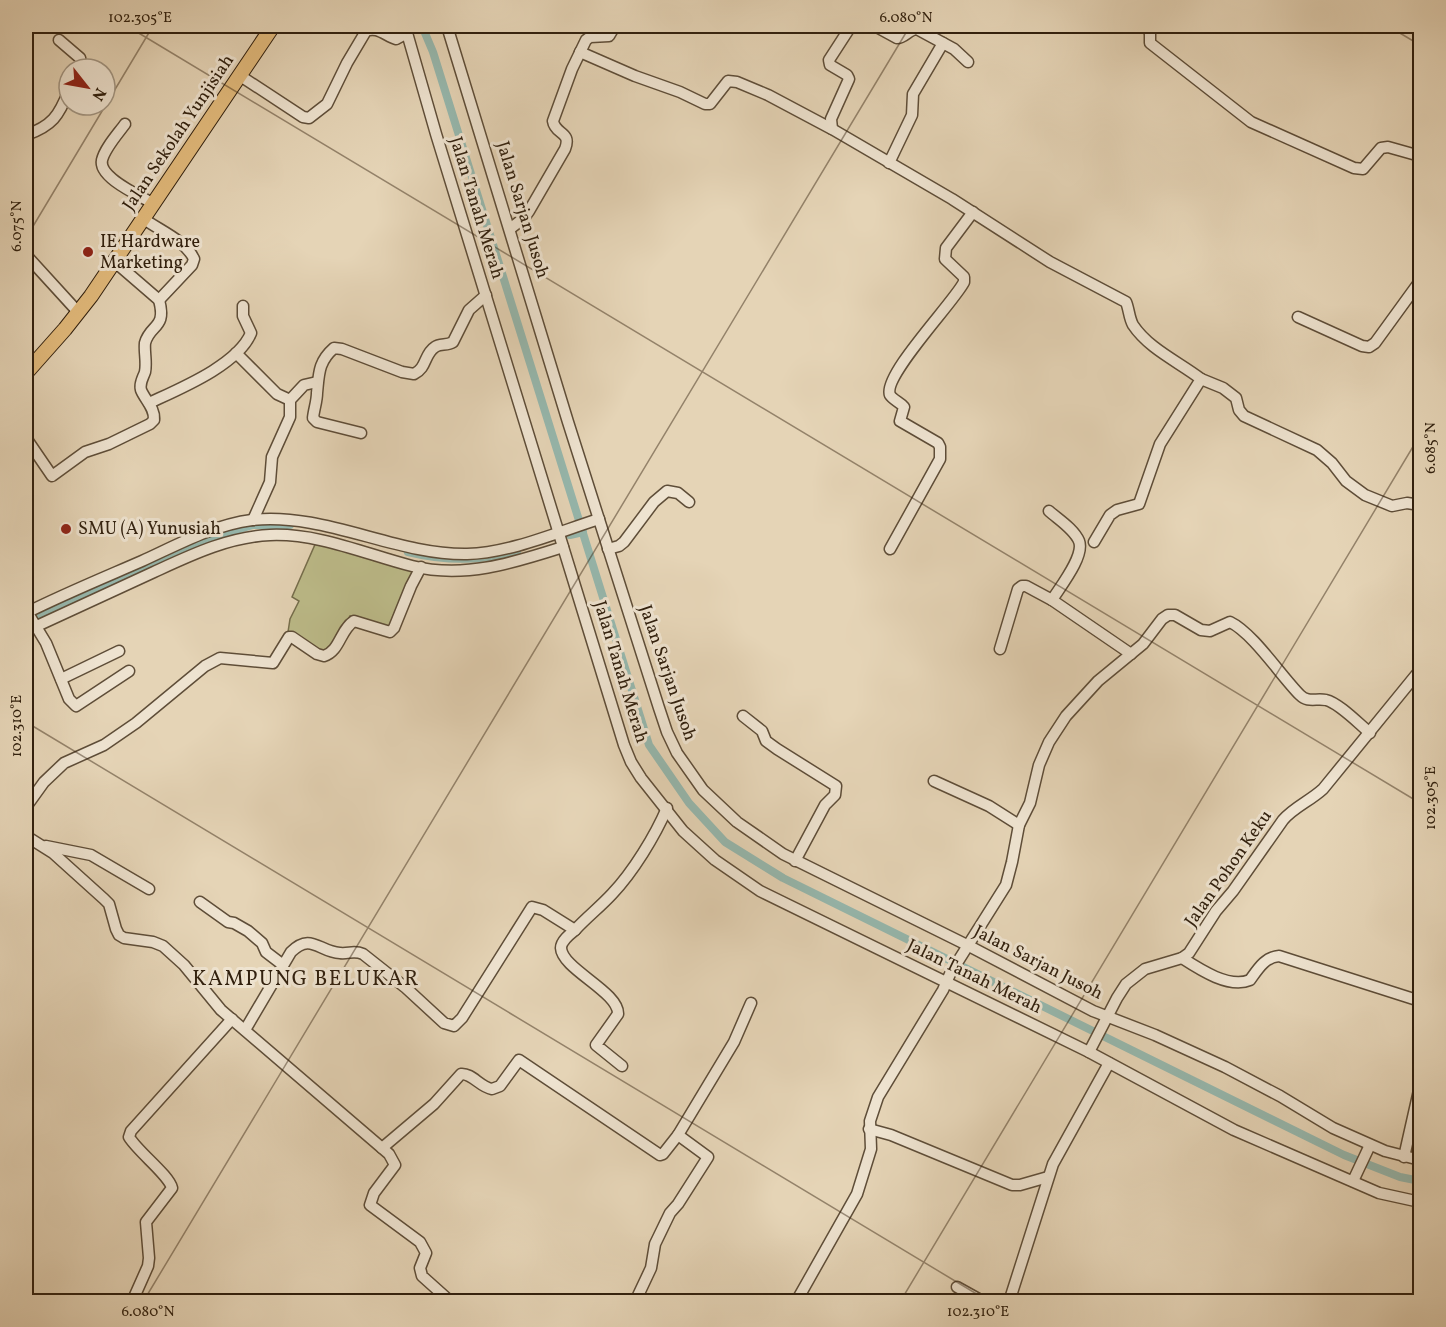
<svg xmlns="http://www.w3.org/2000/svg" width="1446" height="1327" font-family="Vollkorn,serif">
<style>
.green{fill:#bcbb89;stroke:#766e4c;stroke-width:1.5}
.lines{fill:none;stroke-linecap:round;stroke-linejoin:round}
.canal{stroke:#96b8ae;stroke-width:8}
.minor-casing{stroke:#5e4d38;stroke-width:13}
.major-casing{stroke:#31200e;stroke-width:16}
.minor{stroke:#eee3d0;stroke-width:10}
.major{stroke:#e2ba7b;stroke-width:14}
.ticks{fill:none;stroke:#31200e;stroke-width:1.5;stroke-opacity:0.45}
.poi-dot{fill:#8f2418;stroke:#eee3d0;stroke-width:2}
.labels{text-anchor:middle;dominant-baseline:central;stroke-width:6;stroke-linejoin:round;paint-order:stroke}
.street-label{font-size:18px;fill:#31200e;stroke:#eee3d0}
.poi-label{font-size:18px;fill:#31200e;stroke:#eee3d0;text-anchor:start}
.quarter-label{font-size:21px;letter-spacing:1.5px;fill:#31200e;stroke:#eee3d0}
.neatline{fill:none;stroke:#31200e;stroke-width:2}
.ticks-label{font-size:15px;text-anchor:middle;fill:#31200e}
</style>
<rect width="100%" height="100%" fill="#e5d4b6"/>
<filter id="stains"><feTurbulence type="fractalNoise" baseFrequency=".00333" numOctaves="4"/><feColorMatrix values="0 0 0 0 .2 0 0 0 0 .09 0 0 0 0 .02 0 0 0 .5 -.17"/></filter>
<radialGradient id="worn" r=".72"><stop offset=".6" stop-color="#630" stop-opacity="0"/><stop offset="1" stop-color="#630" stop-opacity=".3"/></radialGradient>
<path class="green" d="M317,540L416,567L389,628L350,616L334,645L322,653L288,632L290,619L299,601L292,597Z"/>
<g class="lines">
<g class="canal">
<path d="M422,26L433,52L649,745L689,803L725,842L783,878L1344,1155L1400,1177L1420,1181"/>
<path d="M570,535L583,532"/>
<path d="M408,552C445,561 480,562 517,551"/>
<path d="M26,621L216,536L253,525H290"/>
</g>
<g class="minor-casing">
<g id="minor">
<path d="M405,26L436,134L624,745L631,762L641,778L683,831L715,860L760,891L1089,1052L1234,1130L1379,1193L1420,1202"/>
<path d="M447,26L568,422L659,708L667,732L677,753L703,790L737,822L783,854L969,946L1093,1011L1155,1035L1225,1067L1280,1096L1333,1128L1385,1151L1420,1160"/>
<path d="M875,26L897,38C905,38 909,29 917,29L954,49L968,62"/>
<path d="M1146,26L1150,33V43L1251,122L1354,168L1363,169L1381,148L1388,147L1420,156"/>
<path d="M59,40L80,58L82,69"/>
<path d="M580,52L635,76L680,92L705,104H710L728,81L737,82L768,95L832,129L952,199L1050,262L1126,302C1129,309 1129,318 1133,325C1149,349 1179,362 1201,379L1160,444L1139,504L1117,510L1110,515L1094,542"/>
<path d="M239,75L303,117L309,118L327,104L347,63L366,31C377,26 386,36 396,39L407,33"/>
<path d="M125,124C117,135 105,148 102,160C98,178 141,196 154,204"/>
<path d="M832,129L831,119L849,79L847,75L830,65L829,60L851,26"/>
<path d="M26,135C52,126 59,116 69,90"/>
<path d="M889,163L912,115L913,94L943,43"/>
<path d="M144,219C159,230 186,241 194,259L192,265L159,300"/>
<path d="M511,228L524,218L529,211L565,149C572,131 555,135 553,121L572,69L586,40L590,37L609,36L615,26"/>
<path d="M26,255L78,312"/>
<path d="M1298,317L1362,346L1369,347L1375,343L1420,281"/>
<path d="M236,353L277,394L290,400"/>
<path d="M1201,379L1223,388L1236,398L1239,410L1244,416L1317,450L1332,463L1346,481L1365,495L1392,506L1407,503L1420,505"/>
<path d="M149,403C179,389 238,365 251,333L243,316V306"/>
<path d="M361,433L317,422L313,418C314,409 317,401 317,393C319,374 318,362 334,348L342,349L402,372L414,374C427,368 424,354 435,347C440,343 447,346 453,342L469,310L486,295"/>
<path d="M26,438L52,476L85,452L109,444L150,424L154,420C155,408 145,400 141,390C139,383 143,378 145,372C147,362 144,352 145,343C150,324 167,329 159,300L115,262"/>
<path d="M1049,511C1058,519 1074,529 1079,541C1085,556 1060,587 1052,600L1131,654"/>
<path d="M253,520L270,482L272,457L290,417V400L304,385L317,382"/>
<path d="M608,549L619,546L624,542L654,502L667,491L678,493L689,502"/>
<path d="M890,549L940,459V447L938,443L900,421L904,407C900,402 893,400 890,395C882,376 955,301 964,282V277L945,259L946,248L973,212"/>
<path d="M26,610L46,643L69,699L76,706L129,671"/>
<path d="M26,613C64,594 103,578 142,561C177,545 213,525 252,520C325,512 395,555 467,554C510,553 558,532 599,519"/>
<path d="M26,631C68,612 111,592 154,572C191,555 228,537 270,535C319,533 365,554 412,566C464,579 513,563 563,547"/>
<path d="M1000,649L1018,589L1022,586H1026L1052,600"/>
<path d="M61,679L119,651"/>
<path d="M743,716L762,731L766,741L777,749L836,786L835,795L825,805L795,861"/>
<path d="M934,781L989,806L1019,825"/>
<path d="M26,807L44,782L64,763L104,745L136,723L205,666L220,658L273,663L289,637H292L317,654L324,656C340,651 340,630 354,621L390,632L394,628L411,586L421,567"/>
<path d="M26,836L53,853L104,899L109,904L116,929L119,935L124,938L153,942L163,946L184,965L221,1010L389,1154L395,1165L374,1193L370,1205L420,1242L426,1253L420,1268L422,1276L451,1302"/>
<path d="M46,846L91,855L149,889"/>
<path d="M200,902L228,922L234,923L248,931L262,943L266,952L283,965"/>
<path d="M575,930C587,917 600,907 612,894C633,872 655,836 667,808"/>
<path d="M1182,958C1199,969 1229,989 1250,980C1258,969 1265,957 1279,956L1420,1001"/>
<path d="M245,1030L291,952C311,932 319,952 340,953C349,954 354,950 363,954L406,988L444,1023L454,1026L462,1018L532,907L543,910L575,930C570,934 561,941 561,948C562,969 619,992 618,1014L596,1045L622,1066"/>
<path d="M1089,1052L1117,998L1126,984L1145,969L1182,958L1189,953L1216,911L1233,891L1283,820C1294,807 1310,801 1323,789L1420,670"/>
<path d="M869,1129L891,1135L1012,1185H1020L1048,1177"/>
<path d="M382,1148L434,1104L461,1074C472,1073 480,1087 492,1089L500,1086L519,1060L660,1155L663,1154L678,1135L734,1042L751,1003"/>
<path d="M1404,1157L1420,1086"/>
<path d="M1353,1181L1370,1145"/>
<path d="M957,1287L984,1302"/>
<path d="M132,1302L148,1266L149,1258L146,1222L172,1188C169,1175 138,1152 129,1137L131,1131L232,1019"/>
<path d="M635,1302L651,1268L655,1244L670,1213L678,1204L708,1157L678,1135"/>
<path d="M796,1302L857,1194L871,1149L870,1121L878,1097L943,990L950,974L1006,885L1012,862L1019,825L1030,803L1039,765L1049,742L1066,716L1098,681L1143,644L1162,619L1168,615H1175L1201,630L1210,631L1230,622C1253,633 1281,676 1300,695C1308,703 1316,698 1326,700C1339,703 1359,724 1370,733"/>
<path d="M1009,1302L1053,1164L1109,1063"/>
</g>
</g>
<g class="major-casing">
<path id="major" d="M26,373L65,329L91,296L273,26"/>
</g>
<use href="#minor" class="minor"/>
<use href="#major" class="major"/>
</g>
<path class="ticks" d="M127,26L1420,803M1388,26L1420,45M26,238L153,26M26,722L990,1302M143,1302L910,26M900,1302L1420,435"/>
<g class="poi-dot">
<circle cx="88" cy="252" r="6"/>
<circle cx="66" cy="529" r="6"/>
</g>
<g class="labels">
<g class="street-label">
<text transform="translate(179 133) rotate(-56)">Jalan Sekolah Yunjisiah</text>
<text transform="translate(476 208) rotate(73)">Jalan Tanah Merah</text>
<text transform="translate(522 210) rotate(73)">Jalan Sarjan Jusoh</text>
<text transform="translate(620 672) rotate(73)">Jalan Tanah Merah</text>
<text transform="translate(667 673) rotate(71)">Jalan Sarjan Jusoh</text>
<text transform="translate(1229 869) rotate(-55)">Jalan Pohon Keku</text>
<text transform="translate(1038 963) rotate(27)">Jalan Sarjan Jusoh</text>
<text transform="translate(974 977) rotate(26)">Jalan Tanah Merah</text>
</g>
<g class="poi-label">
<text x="100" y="242">IE Hardware<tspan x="100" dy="21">Marketing</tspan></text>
<text x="78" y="529">SMU (A) Yunusiah</text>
</g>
<g class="quarter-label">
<text x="306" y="979">KAMPUNG BELUKAR</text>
</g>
</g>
<rect width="1446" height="1327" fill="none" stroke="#e5d4b6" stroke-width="66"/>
<g transform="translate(87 87) rotate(121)"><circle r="28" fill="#eee3d0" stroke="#a29582" stroke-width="1.5"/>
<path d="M0-4.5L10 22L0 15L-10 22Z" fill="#8f2418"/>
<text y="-9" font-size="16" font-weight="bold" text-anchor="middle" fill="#31200e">N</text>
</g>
<rect x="33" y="33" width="1380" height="1261" class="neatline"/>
<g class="ticks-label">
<text x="140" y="22">102.305°E</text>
<text x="906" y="22">6.080°N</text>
<text transform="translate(16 226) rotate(-90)" y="5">6.075°N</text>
<text transform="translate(1430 448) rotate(-90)" y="5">6.085°N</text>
<text transform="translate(16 726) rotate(-90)" y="5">102.310°E</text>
<text transform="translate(1430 798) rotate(-90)" y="5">102.305°E</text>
<text x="148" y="1316">6.080°N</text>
<text x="978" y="1316">102.310°E</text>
</g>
<rect width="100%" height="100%" filter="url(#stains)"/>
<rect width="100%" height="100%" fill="url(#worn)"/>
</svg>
